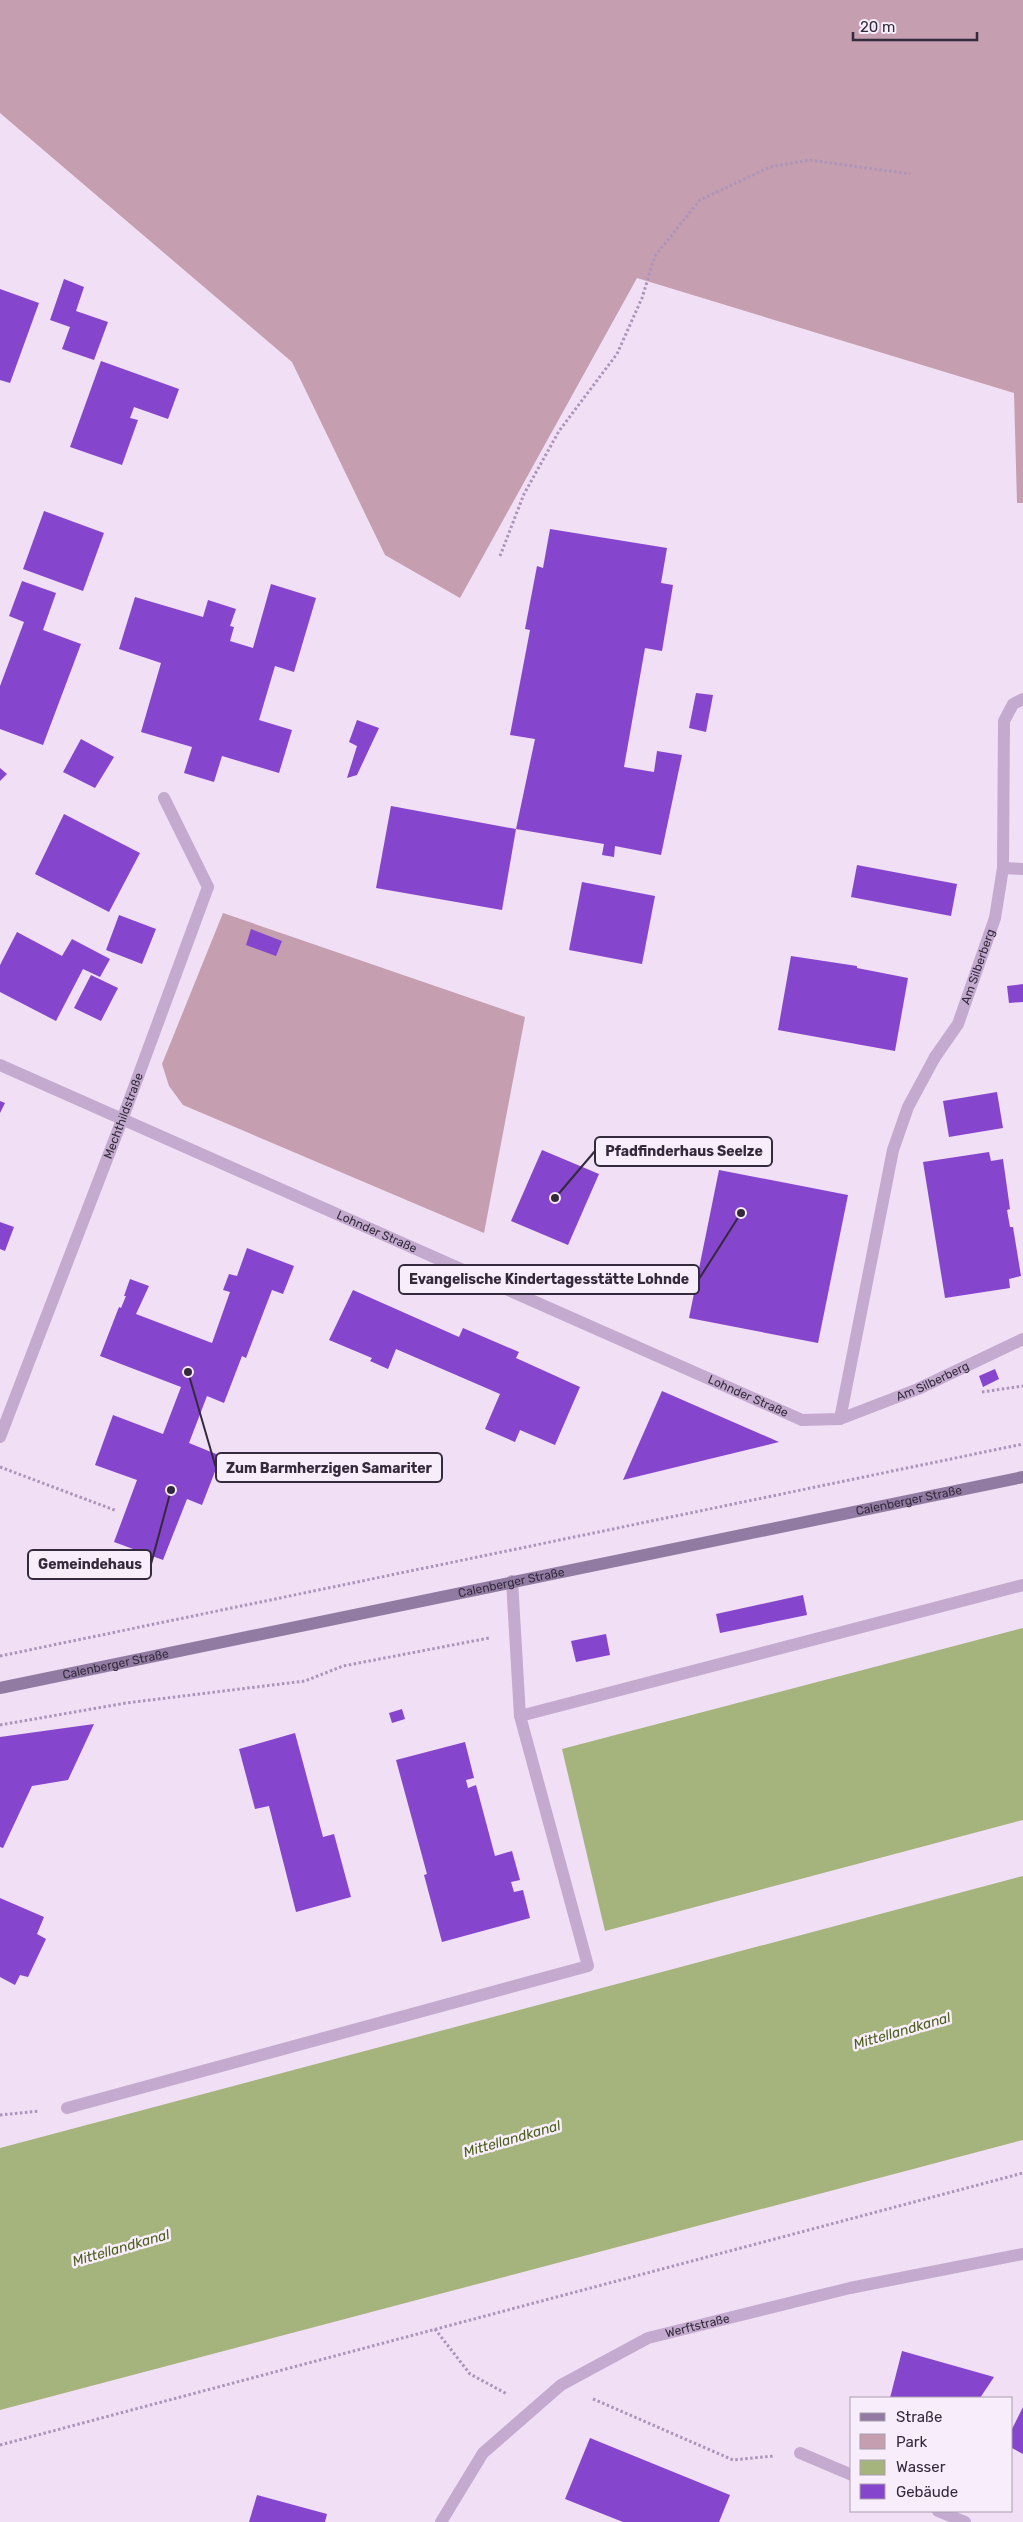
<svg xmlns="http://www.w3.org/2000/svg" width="1023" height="2522" font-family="Rubik,sans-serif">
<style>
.green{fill:#c59eaf}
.water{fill:#a5b47c}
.building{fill:#8645cd}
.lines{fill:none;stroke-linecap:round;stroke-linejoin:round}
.path{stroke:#ad94ba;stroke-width:3;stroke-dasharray:2.5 2.5;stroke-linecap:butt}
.lane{stroke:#c3aace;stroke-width:12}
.street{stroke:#c3aace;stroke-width:12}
.secondary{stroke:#927ba2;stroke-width:12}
.labels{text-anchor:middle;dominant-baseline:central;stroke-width:5;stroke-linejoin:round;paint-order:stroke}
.street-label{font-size:12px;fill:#332a3b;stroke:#f8edfb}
.water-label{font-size:14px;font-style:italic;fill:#4c601c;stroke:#f8edfb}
.leader{fill:none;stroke:#332a3b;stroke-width:2}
.callout-dot{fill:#332a3b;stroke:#f8edfb;stroke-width:2}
.callout{fill:#f8edfb;stroke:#332a3b;stroke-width:2}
.callout-label{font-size:14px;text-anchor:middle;font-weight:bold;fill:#332a3b}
</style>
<rect width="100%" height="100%" fill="#f0dff5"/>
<g class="green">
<path d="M0,0H1023V503H1017L1014,393L637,278L460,598L385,555L292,362L0,113Z"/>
<path d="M223,913L525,1017L484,1233L183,1105L169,1086L162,1064Z"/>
</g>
<g class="water">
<path d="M1023,1628V1820L605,1931L562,1749Z"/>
<path d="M1023,1876V2140L0,2410V2148Z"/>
</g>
<g class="building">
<path d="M64,279L84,287L76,311L108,322L94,360L62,349L70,327L50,320Z"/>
<path d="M0,289L39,303L10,383L0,380Z"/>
<path d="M101,361L179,389L168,419L134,407L130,418L138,420L122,465L70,447Z"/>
<path d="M44,511L104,533L83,591L23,569Z"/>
<path d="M550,529L667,548L661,583L673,585L662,651L645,648L624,767L654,772L657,751L682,755L661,855L615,846L614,857L602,855L604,844L516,829L535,739L510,735L530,630L525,629L537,566L543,568Z"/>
<path d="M22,581L56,593L43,630L81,644L43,745L0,729V686L24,622L9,616Z"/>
<path d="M271,584L316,598L294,672L275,666L259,720L292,730L279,773L222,756L214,782L184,773L192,747L141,732L161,663L119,649L135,597L203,617L208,600L236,609L230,626L234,627L230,641L253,648Z"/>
<path d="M696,693L713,695L706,732L689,728Z"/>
<path d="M357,720L379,728L357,775L347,778L357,746L349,742Z"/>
<path d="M81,739L114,757L95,788L63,772Z"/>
<path d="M0,768L7,774L0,781Z"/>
<path d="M391,806L516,829L502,910L376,888Z"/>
<path d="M64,814L140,853L109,912L35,874Z"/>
<path d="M857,865L957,884L951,916L851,897Z"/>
<path d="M582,882L655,896L642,964L569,950Z"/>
<path d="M119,915L156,929L142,964L106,950Z"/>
<path d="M251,929L282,941L276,956L246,945Z"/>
<path d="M17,932L62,956L72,939L110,959L100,977L83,969L56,1021L0,992V965Z"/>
<path d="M791,956L857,966V968L908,978L895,1051L778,1030Z"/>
<path d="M91,975L118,988L101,1021L74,1008Z"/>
<path d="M1023,984V1002L1009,1003L1007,986Z"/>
<path d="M997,1092L1003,1128L949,1137L943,1101Z"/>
<path d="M0,1101L5,1103L0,1113Z"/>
<path d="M542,1150L599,1174L568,1245L511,1221Z"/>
<path d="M989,1152L991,1161L1003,1159L1010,1209L1007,1210L1010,1227H1013L1021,1276L1009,1279L1010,1288L945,1298L923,1162Z"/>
<path d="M719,1170L848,1195L818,1343L689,1318Z"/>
<path d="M0,1222L14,1227L5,1251L0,1249Z"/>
<path d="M247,1248L294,1266L283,1294L272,1290L246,1358L242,1356L224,1403L207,1396L189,1443L221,1456L202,1505L187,1499L163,1560L114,1542L137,1480L95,1465L113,1415L163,1434L181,1387L100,1356L119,1307L121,1308L126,1296H124L130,1279L149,1286L136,1314L212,1343L230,1292L223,1290L229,1274L237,1276Z"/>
<path d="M353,1290L459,1337L463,1328L519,1352L516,1358L580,1387L555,1445L520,1430L515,1442L485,1429L500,1394L396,1349L388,1369L370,1361L372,1358L329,1340Z"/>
<path d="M995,1369L999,1379L983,1387L979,1376Z"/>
<path d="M662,1391L779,1442L623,1480Z"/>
<path d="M803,1595L807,1615L720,1633L716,1614Z"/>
<path d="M606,1634L610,1655L576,1662L571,1641Z"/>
<path d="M402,1709L405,1719L392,1723L389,1713Z"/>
<path d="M94,1724L68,1780L32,1786L3,1848L0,1847V1737Z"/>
<path d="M295,1733L323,1837L334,1834L351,1897L296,1912L269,1806L255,1809L239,1749Z"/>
<path d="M465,1742L474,1778L466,1780L468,1788L476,1785L495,1856L512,1851L520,1880L511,1882L514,1892L523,1890L530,1918L442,1942L424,1875L427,1874L396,1760Z"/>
<path d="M0,1898L44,1917L37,1934L46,1939L28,1977L20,1975L15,1985L0,1977Z"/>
<path d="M902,2351L994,2377L980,2398H890Z"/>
<path d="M1023,2407V2454L1012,2448V2429Z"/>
<path d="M590,2438L730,2495L719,2522H623L565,2499Z"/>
<path d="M257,2495L327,2514L325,2522H249Z"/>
</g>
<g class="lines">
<g class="path">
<path d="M500,556L524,494L559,431L617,354L642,298L655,256L700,200L770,167L809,160L910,174"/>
<path d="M982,1392L1023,1386"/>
<path d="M0,1467L117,1511"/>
<path d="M0,1656L1023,1444"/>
<path d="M0,1725L126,1703L305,1681L343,1666L489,1638"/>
<path d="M0,2115L39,2111"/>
<path d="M435,2329L470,2374L507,2394"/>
<path d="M593,2399L733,2460L774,2456"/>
<path d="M0,2445L1023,2173"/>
</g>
<g class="lane">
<path d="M840,1419L893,1150L908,1107L935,1057"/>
<path d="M520,1716L1023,1585"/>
<path d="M67,2108L588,1966L520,1716L512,1581"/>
</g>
<g class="street">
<path d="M1003,868L1023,869"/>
<path id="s1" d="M935,1057L958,1024L995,918L1003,868L1004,721L1013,704L1023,699"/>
<path id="s2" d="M0,1065L802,1420L840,1419L918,1389L1023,1339"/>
<path id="s3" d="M0,1437L122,1120L208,887L164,798"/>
<path d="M800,2453L852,2475"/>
<path d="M938,2511L965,2522"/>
<path id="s4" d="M441,2522L483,2453L561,2385L648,2338L850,2288L1023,2254"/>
</g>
<path class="secondary" id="s5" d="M0,1688L1023,1477"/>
</g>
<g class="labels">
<g class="street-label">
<text stroke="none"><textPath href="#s1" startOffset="101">Am Silberberg</textPath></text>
<text stroke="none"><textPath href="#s3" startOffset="344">Mechthildstraße</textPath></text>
<text stroke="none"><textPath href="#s2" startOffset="412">Lohnder Straße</textPath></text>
<text stroke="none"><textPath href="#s2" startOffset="1015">Am Silberberg</textPath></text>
<text stroke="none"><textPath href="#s2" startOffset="818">Lohnder Straße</textPath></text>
<text stroke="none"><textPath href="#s5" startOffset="928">Calenberger Straße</textPath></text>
<text stroke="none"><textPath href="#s5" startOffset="522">Calenberger Straße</textPath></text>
<text stroke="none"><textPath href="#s5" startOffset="118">Calenberger Straße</textPath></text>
<text stroke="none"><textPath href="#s4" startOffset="334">Werftstraße</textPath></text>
</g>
<g class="water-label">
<text transform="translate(902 2031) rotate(-16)">Mittellandkanal</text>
<text transform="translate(512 2139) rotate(-16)">Mittellandkanal</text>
<text transform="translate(121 2248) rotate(-16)">Mittellandkanal</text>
</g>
</g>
<path class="leader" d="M555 1198L595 1151M741 1213L699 1279M188 1372L216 1468M171 1490L151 1564"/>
<g class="callout-dot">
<circle cx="555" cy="1198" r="5"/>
<circle cx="741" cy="1213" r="5"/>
<circle cx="188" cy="1372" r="5"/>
<circle cx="171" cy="1490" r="5"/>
</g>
<g class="callout">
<rect x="595" y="1137" width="177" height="29" rx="5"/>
<rect x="399" y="1265" width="300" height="29" rx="5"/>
<rect x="216" y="1453" width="226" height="29" rx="5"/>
<rect x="28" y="1550" width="123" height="29" rx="5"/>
</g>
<g class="callout-label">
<text x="684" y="1156">Pfadfinderhaus Seelze</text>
<text x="549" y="1284">Evangelische Kindertagesstätte Lohnde</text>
<text x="329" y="1473">Zum Barmherzigen Samariter</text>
<text x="90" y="1569">Gemeindehaus</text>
</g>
<rect x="850" y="2397" width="162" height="115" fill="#f8edfb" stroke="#a99fae"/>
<rect x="860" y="2413" width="25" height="8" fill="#927ba2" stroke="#a99fae"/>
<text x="896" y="2422" font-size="15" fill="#332a3b">Straße</text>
<rect x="860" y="2434" width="25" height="15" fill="#c59eaf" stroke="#a99fae"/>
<text x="896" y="2447" font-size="15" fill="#332a3b">Park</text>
<rect x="860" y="2460" width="25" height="15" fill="#a5b47c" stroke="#a99fae"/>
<text x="896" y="2472" font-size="15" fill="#332a3b">Wasser</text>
<rect x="860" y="2484" width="25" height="15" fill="#8645cd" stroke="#a99fae"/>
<text x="896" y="2497" font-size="15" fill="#332a3b">Gebäude</text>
<path d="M853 32v8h124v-8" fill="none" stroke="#332a3b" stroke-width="2.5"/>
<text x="860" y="32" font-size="15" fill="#332a3b" stroke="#f8edfb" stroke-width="4" paint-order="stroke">20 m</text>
</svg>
